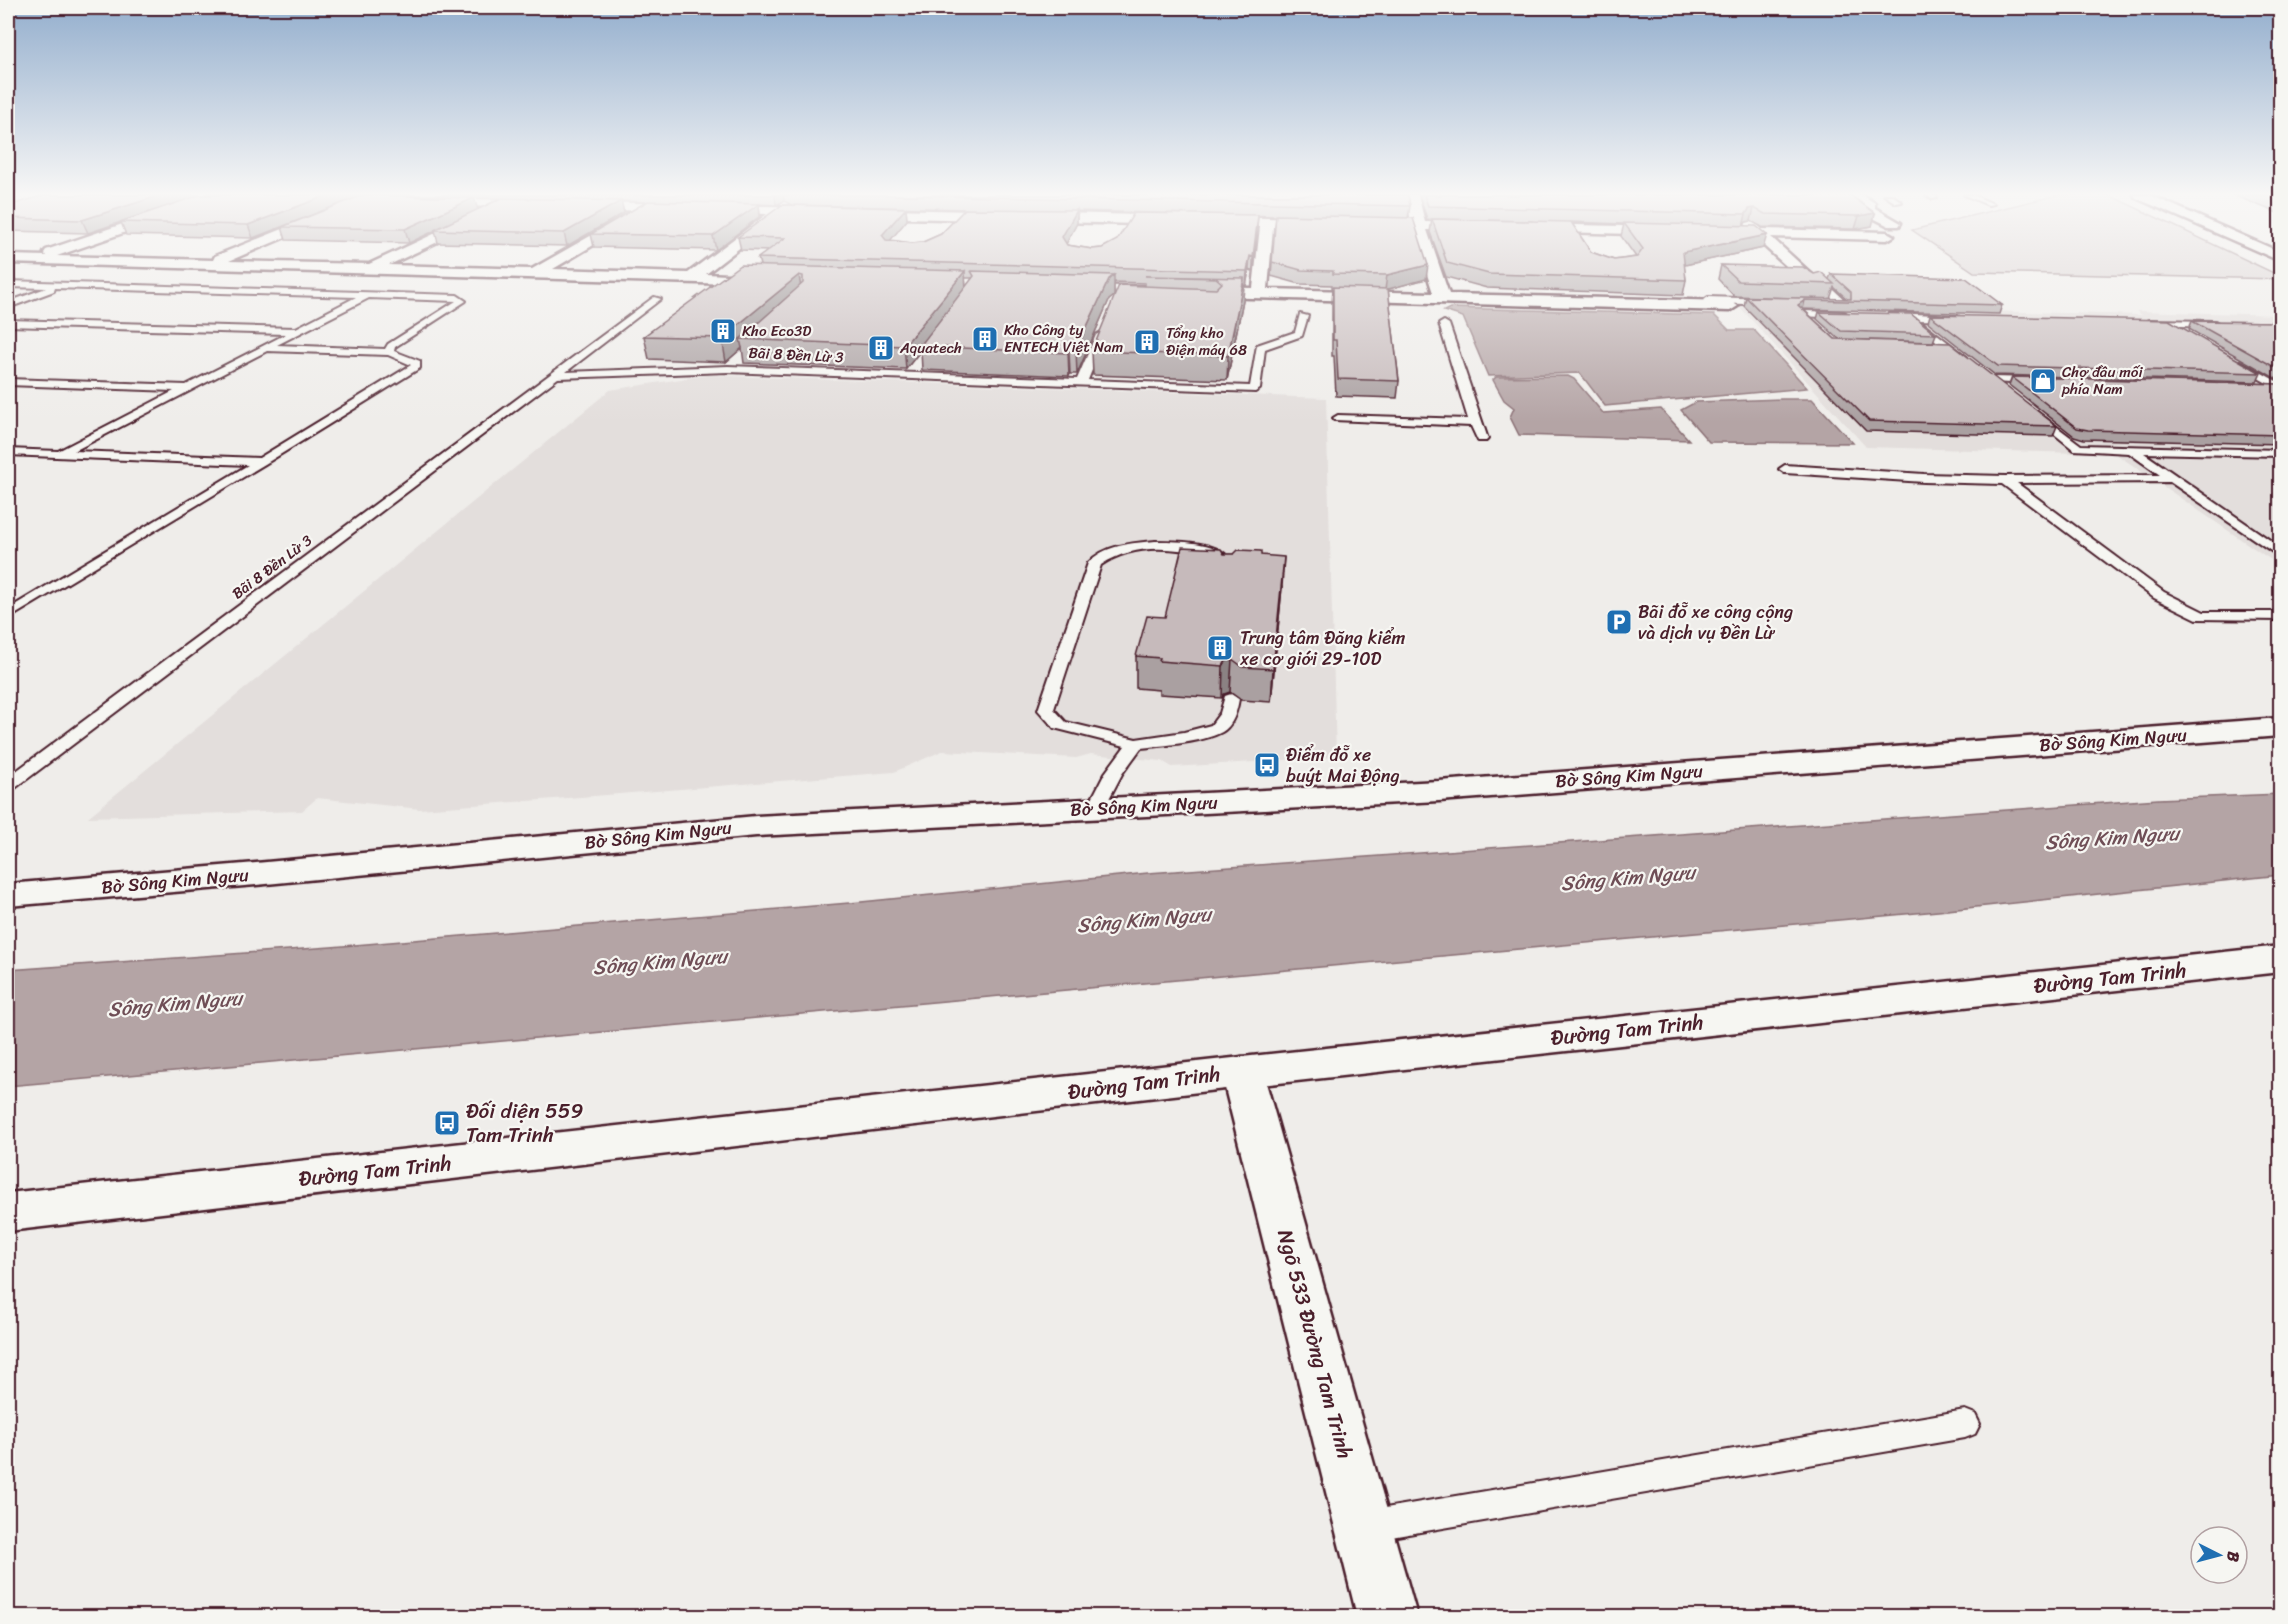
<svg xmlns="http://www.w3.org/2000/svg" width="2288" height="1624" font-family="Sriracha,sans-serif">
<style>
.built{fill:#e3dedc}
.green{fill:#d7cfce;stroke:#90777c;stroke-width:1.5}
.water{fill:#b4a4a5;stroke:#8a6f74;stroke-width:1.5}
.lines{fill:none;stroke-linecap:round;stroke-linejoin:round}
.service-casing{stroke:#4a1f2b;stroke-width:4}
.minor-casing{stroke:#4a1f2b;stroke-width:5}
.tertiary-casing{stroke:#4a1f2b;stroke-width:5}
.secondary-casing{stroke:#4a1f2b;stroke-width:5}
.primary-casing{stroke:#4a1f2b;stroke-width:5}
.service{fill:#f6f6f2;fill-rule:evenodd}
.minor{fill:#f6f6f2;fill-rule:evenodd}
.tertiary{fill:#f6f6f2;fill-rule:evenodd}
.secondary{fill:#f6f6f2;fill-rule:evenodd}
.primary{fill:#f6f6f2;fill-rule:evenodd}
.wall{fill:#aaa0a1;stroke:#4a1f2b;stroke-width:1.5;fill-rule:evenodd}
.shaded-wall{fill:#8b8283;stroke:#4a1f2b;stroke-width:1.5}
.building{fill:#c6babb;stroke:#4a1f2b;stroke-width:1.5}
.labels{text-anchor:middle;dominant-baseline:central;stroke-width:4.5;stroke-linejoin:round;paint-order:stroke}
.far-poi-label{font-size:15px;fill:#4a1f2b;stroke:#f6f6f2;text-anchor:start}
.far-street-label{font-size:15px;fill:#4a1f2b;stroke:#f6f6f2}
.poi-label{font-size:18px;fill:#4a1f2b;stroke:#f6f6f2;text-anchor:start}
.street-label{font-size:18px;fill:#4a1f2b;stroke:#f6f6f2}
.water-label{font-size:20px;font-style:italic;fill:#6f4e56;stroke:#f6f6f2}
.near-street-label{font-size:21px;fill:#4a1f2b;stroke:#f6f6f2}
.near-poi-label{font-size:21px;fill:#4a1f2b;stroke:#f6f6f2;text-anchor:start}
</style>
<rect width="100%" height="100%" fill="#efedea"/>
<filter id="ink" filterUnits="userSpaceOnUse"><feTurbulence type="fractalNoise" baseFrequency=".0167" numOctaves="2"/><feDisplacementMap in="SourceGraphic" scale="12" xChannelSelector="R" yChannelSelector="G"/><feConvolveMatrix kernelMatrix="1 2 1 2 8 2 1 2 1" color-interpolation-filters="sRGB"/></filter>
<g filter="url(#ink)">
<g class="built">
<path d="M1738,305L2142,315L2136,311L2280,315V566L2116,454L1866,447Z"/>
<path d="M707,375L1326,398L1336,757L1172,767L1162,761L1091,754L1076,758L942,751L894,772L594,796L420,809L317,798L302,811L88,817L610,390Z"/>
</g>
<path class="green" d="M2058,195H2109L2280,276V279L1974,272L1912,230Z"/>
<g class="water">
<path d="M1450,308L1714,315L1729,330H1754L1807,388L1605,406L1580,373L1488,376L1463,317L1444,311Z"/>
<path d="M1568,376L1574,379L1603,413L1661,409L1689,440L1519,435L1510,417L1514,408L1504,400L1493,380L1496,377Z"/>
<path d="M1782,399H1812L1853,443L1709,442L1681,410L1696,402Z"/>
<path d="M2280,794V875L1938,911L8,1086V970L331,947L861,902L1148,873L2158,799Z"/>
</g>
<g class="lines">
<g class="service-casing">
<g id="service">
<path d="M1884,195H1892L1902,202L1896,203Z"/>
<path d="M1926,195H1934L1937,198L1932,199Z"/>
<path d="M1964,195H1973L1994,204L1988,205Z"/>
<path d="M1813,278L1823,280L1847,302V306L1825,305V301H1835L1817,284L1810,283L1809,281Z"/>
<path d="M8,281L457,295L466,301L395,347L394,351L420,361V368L265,464L8,619V609L248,465L8,455V449L58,451L174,391L8,385V379L186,385L286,334L8,326V320L296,328L356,297L55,288L54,291L8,308V302L46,288L8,287ZM369,298L456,301L388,344L385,349L277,345ZM267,351L388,355L411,365L259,458L74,451Z"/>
<path d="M654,297L661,299L566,372L728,366L1077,379L1096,335L1101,332L1106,335L1088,380L1250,386L1257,345L1295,332L1300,314L1308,316L1302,336L1265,349L1260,389L1255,392L728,372L558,378L14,789L8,790V777Z"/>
<path d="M1708,297L1770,299L1774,302L1770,305L1716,303L1717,305L1713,308L1704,300Z"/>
<path d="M1803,311L1844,312L1849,315L1844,318L1800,316L1798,314Z"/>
<path d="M1892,313L1958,316V320L1955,321L1919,320L1967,357L1959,359L1915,324L1913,322L1917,320L1889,318V314Z"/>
<path d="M2150,320L2215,321L2220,324L2215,327L2147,325V321Z"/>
<path d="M1444,321L1449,324L1488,439L1486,441H1478L1471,426L1334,420L1333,418L1338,415L1468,419L1439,324Z"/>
<path d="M2240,361L2280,383V390L2236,366L2235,364Z"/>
<path d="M1992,377L2035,378L2040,381L2035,384L1988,382V378Z"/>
<path d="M2036,411L2081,445L2280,450V456L2144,453L2280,547V557L2170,482L2017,483L2164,592L2204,612H2280V620L2197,619L2154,598L2002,484L1924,482L1785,473L1779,469L1785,465L1924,474L2005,476L2160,475L2129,453L2074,450L2032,416L2031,414Z"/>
<path d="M1155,541C1173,541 1211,541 1225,554L1218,558C1179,548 1137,541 1101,565L1054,709L1066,722L1136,739L1184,732L1211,725L1220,713L1225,696L1231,694L1239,699C1237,711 1233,726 1222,732C1201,743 1165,745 1141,748L1122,774L1102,812H1090L1087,808L1105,773L1125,746L1054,728L1038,710L1088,563C1104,545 1132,543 1155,541Z"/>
<path d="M1965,1410L1975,1414L1980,1424L1975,1434L1965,1438L1368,1541L1357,1537L1353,1526L1357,1515L1368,1511Z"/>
</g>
</g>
<g class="minor-casing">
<g id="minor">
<path d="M208,195H226L224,198L57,256L213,260L215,256L368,195H385L229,261L369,264L477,214L482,215L484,218L482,221L389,265L532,269L631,213L638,217L636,220L553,269L688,273L767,214L425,205L424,202L425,199L430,198L1267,218L1320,220L1327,224L1320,228L1273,227L1268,289L1433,293L1413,230L1371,229L1364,225L1371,221L1411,222L1406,195H1418L1425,222L1476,223L1483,227L1476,231L1427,230L1449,294L1730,301L1738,306L1730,311L1068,293L1062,291L1060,288L1062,285L1253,288L1260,227L782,215L706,274L772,277L775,280L767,285L8,263V255L46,256L44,253L46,250Z"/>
<path d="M1710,195H1723L1762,229L1887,232L1894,236L1887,240L1771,237L1816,278L1819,281L1811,286L1806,284L1754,237L1714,235L1712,232L1719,228H1745Z"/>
<path d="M1848,195H1862L1875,203V208L1901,223L1899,226H1889L1859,211L1857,208L1860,205Z"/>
<path d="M1530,224L1668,227L1675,231L1668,235L1525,231L1523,228L1525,225Z"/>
<path d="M1242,1057L1257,1061L1263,1072L1417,1616H1357L1221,1072L1227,1061Z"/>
</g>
</g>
<g class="tertiary-casing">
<path id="tertiary" d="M2280,718V736L1439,801L756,836L256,885L8,906V884L256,863L756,816L1439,781Z"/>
</g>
<g class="secondary-casing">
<path id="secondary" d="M2280,946V972L1242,1087L8,1231V1193L1242,1057Z"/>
</g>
<g class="primary-casing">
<path id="primary" d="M2134,195H2150L2280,252V261L2136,198Z"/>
</g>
<use href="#service" class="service"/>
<use href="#minor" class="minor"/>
<use href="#tertiary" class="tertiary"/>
<use href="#secondary" class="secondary"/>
<use href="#primary" class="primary"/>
</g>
<g class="wall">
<path d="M386,195H1408L1410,206L1408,218L1426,279L1388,289L1399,381L1397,398L1336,396L1334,356H1332V302L1333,288H1332V285L1300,284L1271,276L1276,216L1077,211V223L1066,243L1067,245L1092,249L1102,248L1258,215L1253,271L1249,270L1246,286L1244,285L1243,300L1227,380L1093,375L1092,351L1145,286V283L1114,282V296L1109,300L1077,374H1070L1069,376L922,370L921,350L906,369L744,363L742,348L726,362L649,359L644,336L760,265L758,258L768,251L741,250L738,237L906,208L907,220L890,240L912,243L923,242L941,234L965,209L792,205L784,201L776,205L759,204L760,216L716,250L594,247L591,234L647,202L621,201L624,213L567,246L438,243L435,230L409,243L286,240L282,227L253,238L126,235L121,222L88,233L8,231V206L387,196ZM474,198H501L477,210ZM965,278H972V279L966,287Z"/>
<path d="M1419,195H1850L1875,213L1872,226L1855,229L1762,227L1751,221L1746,222L1744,226L1763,248L1684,265L1686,280L1683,295L1487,288L1446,277L1430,232L1432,219L1533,221L1427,219ZM1571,222L1624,224L1621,236L1636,257L1614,260L1591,252Z"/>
<path d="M2233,195H2280V214Z"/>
<path d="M1721,265L1814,274L1829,279L1831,274L2002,305L1999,314L1803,309L1835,339L2057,426L2053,436L1866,431L1744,306L1746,297L1829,299L1734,296L1718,279ZM1834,287L1847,299H1830Z"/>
<path d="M1819,312L1936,334L1933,342L1839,339L1817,319Z"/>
<path d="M1930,315L2261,373L2257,382L1995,375L1928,322Z"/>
<path d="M2192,321L2280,322V381L2189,329Z"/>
<path d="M2012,377L2280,384V444L2084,439L2074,436L2009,385Z"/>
<path d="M1224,554L1261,555L1282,587L1271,702L1241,700L1230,692L1224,694L1222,698L1159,694V690L1136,688V656Z"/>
</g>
<g class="shaded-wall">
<path d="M161,195H202L120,222H121L88,233L82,220Z"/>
<path d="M328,195H363L253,238L248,225Z"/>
<path d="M775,195H783L784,201L776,205Z"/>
<path d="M474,198L478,210L409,243L405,229Z"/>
<path d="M621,201L624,213L567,246L564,233Z"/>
<path d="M759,204L760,216L716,250L713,236Z"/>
<path d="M906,208L907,220L884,248L882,235Z"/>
<path d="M1754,208L1751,221L1746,222L1743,227L1746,214L1749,209Z"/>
<path d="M1077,210V223L1063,250L1062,237Z"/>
<path d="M1875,213L1872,226L1855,229L1859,216Z"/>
<path d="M1258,215L1257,228L1253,271V257Z"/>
<path d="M1767,235L1763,248L1680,266L1683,252Z"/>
<path d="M1250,256L1249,270L1246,286L1247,271Z"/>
<path d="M1428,265L1426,279L1385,290L1387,275Z"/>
<path d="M965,271L966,292L920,346L921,350L906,369L904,346Z"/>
<path d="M799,275L802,296L740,339L742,348L726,362L722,338Z"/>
<path d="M1114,275V296L1109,300L1077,374L1076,350L1109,279Z"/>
<path d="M1244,278L1243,300L1227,380L1228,356Z"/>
<path d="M1805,300L1803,309L1796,314L1798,305Z"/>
<path d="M1069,350L1070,374L1069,376L1068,353Z"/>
<path d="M1284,557L1282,587L1271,702L1273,669Z"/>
<path d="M1232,659L1230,692L1224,694L1222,698L1223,666L1226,661Z"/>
</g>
<g class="building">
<path d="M44,195H161L82,220L8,218V206Z"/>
<path d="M200,195H328L248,225L120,222Z"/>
<path d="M363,195L474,198L405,229L282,227Z"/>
<path d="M896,195H1408L1410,206Z"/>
<path d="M1424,195H1850L1875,213L1859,216L1765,214L1754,208L1749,209L1746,214L1428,206Z"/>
<path d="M502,198L621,201L564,233L434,230Z"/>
<path d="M648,201L759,204L713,236L591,234Z"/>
<path d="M782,205L906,208L882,235L886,240L912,243L923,242L941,234L965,209L1077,210L1062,237L1067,245L1092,249L1102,248L1117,240L1134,213L1258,215L1253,257L1250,256L1247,271L758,258L785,238L738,237Z"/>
<path d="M1276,215L1413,218L1428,265L1387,275L1333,274V271L1301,270L1272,262Z"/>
<path d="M1432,219L1571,222L1591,252L1614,260L1637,257L1643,249L1624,223L1756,226L1767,235L1683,252L1686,280L1489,274L1447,263Z"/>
<path d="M740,265L965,271L904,346L740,339L803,283V276L799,275L722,338L644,336Z"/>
<path d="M1721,265L1803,267L1814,274L1821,272L1834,284L1738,281Z"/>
<path d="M971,271L1114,275L1109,279L1076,350H1069L1068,353L920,346L974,276Z"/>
<path d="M1831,274L1966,278L2002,305L1805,300L1798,305L1835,339L1950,343L2057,426L1869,421L1746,297L1851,299V292Z"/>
<path d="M1145,276L1244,278L1228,356L1092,351L1119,285L1216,289L1222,283L1216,278Z"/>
<path d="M1333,287L1388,289L1399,381L1338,379L1336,340H1333Z"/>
<path d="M1819,312L1911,314L1936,334L1841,331Z"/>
<path d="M1930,315L2169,320L2261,373L1998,366Z"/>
<path d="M2192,321L2280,322V370Z"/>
<path d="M2012,377L2280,384V435L2088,430L2077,428Z"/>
<path d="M1182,547L1221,549L1224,554H1234L1238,550L1261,551V555L1284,557L1273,669L1243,667L1232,659L1226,661L1223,666L1159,661L1160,658L1136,656L1147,616L1165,617Z"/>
</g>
</g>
<linearGradient id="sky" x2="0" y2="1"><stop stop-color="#93aecd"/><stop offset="0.46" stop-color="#f8f7f6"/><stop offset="1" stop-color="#f8f7f6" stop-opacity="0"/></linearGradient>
<rect width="2288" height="422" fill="url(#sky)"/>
<defs>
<g id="building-square" transform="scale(1.35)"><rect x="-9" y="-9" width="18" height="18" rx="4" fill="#1f6fb2" stroke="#f6f6f2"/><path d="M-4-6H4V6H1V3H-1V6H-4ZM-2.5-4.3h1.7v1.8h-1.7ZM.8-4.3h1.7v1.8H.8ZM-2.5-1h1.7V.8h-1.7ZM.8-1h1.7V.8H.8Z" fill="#fff"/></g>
<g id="shop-square" transform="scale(1.35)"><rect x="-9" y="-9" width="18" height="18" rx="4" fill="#1f6fb2" stroke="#f6f6f2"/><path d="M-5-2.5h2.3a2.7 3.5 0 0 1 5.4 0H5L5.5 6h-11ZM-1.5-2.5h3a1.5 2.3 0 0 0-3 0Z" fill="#fff"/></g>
<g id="parking-square" transform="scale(1.35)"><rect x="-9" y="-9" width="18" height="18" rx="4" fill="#1f6fb2" stroke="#f6f6f2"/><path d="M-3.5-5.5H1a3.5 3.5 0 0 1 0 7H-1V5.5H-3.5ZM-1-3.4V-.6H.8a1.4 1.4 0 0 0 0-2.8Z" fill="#fff"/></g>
<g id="bus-square" transform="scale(1.35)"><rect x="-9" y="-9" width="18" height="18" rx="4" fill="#1f6fb2" stroke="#f6f6f2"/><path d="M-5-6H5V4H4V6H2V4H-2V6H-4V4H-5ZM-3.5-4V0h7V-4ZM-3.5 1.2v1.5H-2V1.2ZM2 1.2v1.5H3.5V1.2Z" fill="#fff"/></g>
</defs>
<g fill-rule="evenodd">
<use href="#building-square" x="723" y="331"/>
<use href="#building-square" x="985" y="339"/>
<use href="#building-square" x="1147" y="342"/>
<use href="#building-square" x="881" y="348"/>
<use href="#shop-square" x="2043" y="381"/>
<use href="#parking-square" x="1619" y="622"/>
<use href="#building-square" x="1220" y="648"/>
<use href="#bus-square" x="1267" y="765"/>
<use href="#bus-square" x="447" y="1123"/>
</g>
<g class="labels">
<g class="far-poi-label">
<text x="1004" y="330">Kho Công ty<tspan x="1004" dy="17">ENTECH Việt Nam</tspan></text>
<text x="742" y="331">Kho Eco3D</text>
<text x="1166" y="333">Tổng kho<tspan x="1166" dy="17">Điện máy 68</tspan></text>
<text x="900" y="348">Aquatech</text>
<text x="2062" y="372">Chợ đầu mối<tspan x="2062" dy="17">phía Nam</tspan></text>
</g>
<g class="far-street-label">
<text transform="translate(796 355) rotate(3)">Bãi 8 Đền Lừ 3</text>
<text transform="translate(272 567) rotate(-37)">Bãi 8 Đền Lừ 3</text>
</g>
<g class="poi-label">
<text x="1638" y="612">Bãi đỗ xe công cộng<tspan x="1638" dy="21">và dịch vụ Đền Lừ</tspan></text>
<text x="1240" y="638">Trung tâm Đăng kiểm<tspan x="1240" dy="21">xe cơ giới 29-10D</tspan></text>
<text x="1286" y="755">Điểm đỗ xe<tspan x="1286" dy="21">buýt Mai Động</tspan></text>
</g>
<g class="street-label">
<text transform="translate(2113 740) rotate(-4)">Bờ Sông Kim Ngưu</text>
<text transform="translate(1629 776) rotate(-4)">Bờ Sông Kim Ngưu</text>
<text transform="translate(1144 806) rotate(-3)">Bờ Sông Kim Ngưu</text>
<text transform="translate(658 835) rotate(-6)">Bờ Sông Kim Ngưu</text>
<text transform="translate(175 881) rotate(-5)">Bờ Sông Kim Ngưu</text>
</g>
<g class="water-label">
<text transform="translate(2112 838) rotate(-4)">Sông Kim Ngưu</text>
<text transform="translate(1628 878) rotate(-5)">Sông Kim Ngưu</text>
<text transform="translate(1144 920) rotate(-5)">Sông Kim Ngưu</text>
<text transform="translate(660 962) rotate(-5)">Sông Kim Ngưu</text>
<text transform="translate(175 1004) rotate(-5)">Sông Kim Ngưu</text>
</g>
<g class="near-street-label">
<text transform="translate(2110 978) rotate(-6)">Đường Tam Trinh</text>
<text transform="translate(1627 1030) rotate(-6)">Đường Tam Trinh</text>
<text transform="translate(1144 1083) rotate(-7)">Đường Tam Trinh</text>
<text transform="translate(375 1171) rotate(-6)">Đường Tam Trinh</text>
<text transform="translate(1315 1344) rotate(75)">Ngõ 533 Đường Tam Trinh</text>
</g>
<g class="near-poi-label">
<text x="466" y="1111">Đối diện 559<tspan x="466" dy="24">Tam Trinh</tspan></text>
</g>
</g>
<rect width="2288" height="1624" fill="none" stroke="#f6f6f2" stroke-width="30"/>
<rect x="15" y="15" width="2258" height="1594" fill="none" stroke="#4a1f2b" stroke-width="2" filter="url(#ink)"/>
<g transform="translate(2219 1555) rotate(96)"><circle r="28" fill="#f6f6f2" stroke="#b1a0a2" stroke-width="1.5"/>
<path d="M0-4.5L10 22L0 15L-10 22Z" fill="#1f6fb2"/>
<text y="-9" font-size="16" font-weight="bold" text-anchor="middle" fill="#4a1f2b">B</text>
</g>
</svg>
